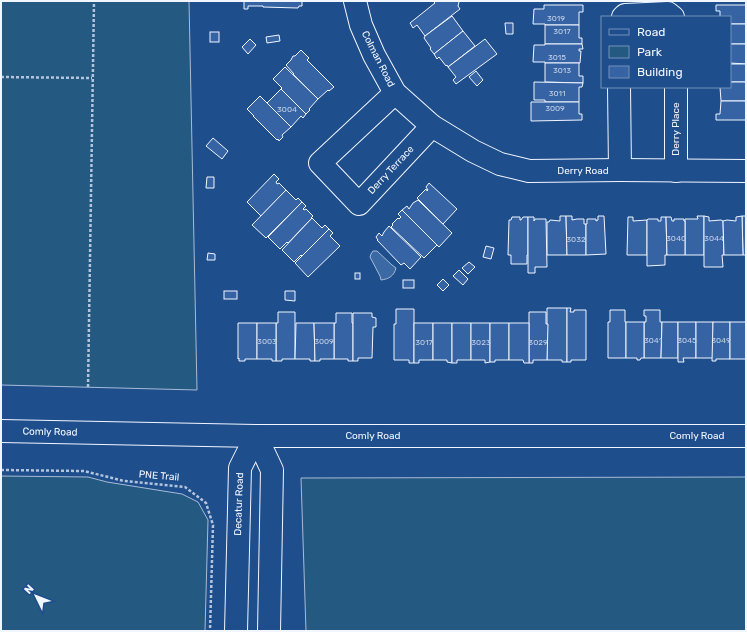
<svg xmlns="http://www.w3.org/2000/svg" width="747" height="632" font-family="Rubik,sans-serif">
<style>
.green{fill:#245a82;stroke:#a8bbd7}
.water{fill:#3b69a3;stroke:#a8bbd7}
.building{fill:#3563a3;stroke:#f2f6ff}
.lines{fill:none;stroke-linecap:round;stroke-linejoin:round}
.minor-casing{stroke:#f2f6ff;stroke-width:24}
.path{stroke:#b3c4dc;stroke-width:2.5;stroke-dasharray:3 2;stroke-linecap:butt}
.minor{stroke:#1f4e8c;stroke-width:22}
.labels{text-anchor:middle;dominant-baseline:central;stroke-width:3;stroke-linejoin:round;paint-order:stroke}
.number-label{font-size:8px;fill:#c3d1e8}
.street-label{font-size:10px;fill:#f2f6ff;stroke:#1f4e8c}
</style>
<rect width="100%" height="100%" fill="#1f4e8c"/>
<g class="green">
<path d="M1,1H189L197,390L1,385Z"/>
<path d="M1,476L88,477L107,482L182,494L198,502L208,520L205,631H1Z"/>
<path d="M746,477V631H306L301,478Z"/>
</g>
<path class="water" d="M373,251H377L392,265L396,268C394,276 389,279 381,280L380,276L370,257L371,254Z"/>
<g class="building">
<path d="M244,1H302V6H299L298,8L263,7V6H248V9H244Z"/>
<path d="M433,1H458L459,2L458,6L460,9L425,36L417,25L413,28L410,23L435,3Z"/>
<path d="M544,5H583V12H579V25H545V24H533L534,9H544Z"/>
<path d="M716,5H746V24H730V17H720V11H716Z"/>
<path d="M452,16L463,31L434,54L430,49L431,48L424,38L425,36Z"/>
<path d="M505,23H513V34H506Z"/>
<rect x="730" y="24" width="16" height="20"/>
<path d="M545,25H579V38H582V44H545Z"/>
<path d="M463,31L475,46L448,67L447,65L446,66L439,57L437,59L434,54Z"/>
<rect x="210" y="32" width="9" height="10"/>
<path d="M279,35L280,41L267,43L266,37Z"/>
<path d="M250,39L256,45L248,54L242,47Z"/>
<path d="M485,39L497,54L456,84L453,80L456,77L448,67Z"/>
<path d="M545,44H582L583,49H579V51H581L580,63H545V62H533L534,45H545Z"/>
<path d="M730,44H746V64L730,63Z"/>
<path d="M301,50L309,58L307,60L334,87L329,91L328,90L318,99L293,74H294L286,65L291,60L293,56H295Z"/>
<path d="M545,63H579V76H583V83L545,82Z"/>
<rect x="730" y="64" width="16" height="18"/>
<path d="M285,67L318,99L309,109L310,110L306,114L281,89L282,88L273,79Z"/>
<path d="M476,71L483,80L477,86L469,77Z"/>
<path d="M534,82L583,83L582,87H579V102H545V100H534Z"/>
<path d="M730,82H746V101H721L720,87H716H730Z"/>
<path d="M281,89L306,114L303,118L301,116L291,127L267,103Z"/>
<path d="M260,96L291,127L282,135L283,137L279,141L278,139L277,140L253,116H254L247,109Z"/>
<path d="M721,101H746V120H716V114H720Z"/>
<path d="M531,102H579V114H582V120L531,121Z"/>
<path d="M213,138L228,151L222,159L206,146Z"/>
<path d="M274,174L279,179L276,182L277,184L279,183L286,190L261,216L247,202Z"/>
<path d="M207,177H214V188H206Z"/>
<path d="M429,183L457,209L443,224L417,198L426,189L427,191L428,190L426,187Z"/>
<path d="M286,190L296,200L298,198L302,202L266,238L252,225Z"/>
<path d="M418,200L452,233L439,247L402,210L407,206L409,209L413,203Z"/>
<path d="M302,202L306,206L303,209L304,210L306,209L313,216L311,218H312L288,243L287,242L280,249L268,237Z"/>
<path d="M402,210L437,245L424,258L391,227L393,225L392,224L398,218L399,219L401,217L398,214Z"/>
<path d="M560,216H566L567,255H547V222H549L550,220L560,221Z"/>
<path d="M566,216H572V220L577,219H584V224H586V255H567Z"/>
<path d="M598,216H604L606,254L586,255V224H587V219H596V221L598,220Z"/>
<path d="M697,216H704V255H685V219H698Z"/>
<path d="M704,216L709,217V221L721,220L723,221L724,255H722L723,267H704Z"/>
<path d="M742,216H746V255H743Z"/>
<path d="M742,216L743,255H724L723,221L727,220L736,221V217Z"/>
<path d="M512,217H520V220H521L523,217H528V255H527V264H511V255H508L509,220H511Z"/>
<path d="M528,217H534V221L535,219H546L547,267H535V273H528Z"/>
<path d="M628,217H633V221L647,220V255H627Z"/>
<path d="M661,217H666L667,255H665V265L647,266V220L648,219H658V221H661Z"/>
<path d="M666,217H671L672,221H674V219H684V221H685V255H667Z"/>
<path d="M312,218L322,228L325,225L329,229L302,256L301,255L294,262L282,250Z"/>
<path d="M389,226L421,257L410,269L404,263L401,265L377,240H378L376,237L379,233L382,236L384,232Z"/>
<path d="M329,229L333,233L330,236L340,246L308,277L295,263Z"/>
<path d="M486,246L494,248L491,259L483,257Z"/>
<path d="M208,253L215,254V260H207Z"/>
<path d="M469,262L475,267L468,274L462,268Z"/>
<path d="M459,270L468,279L463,285L453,276Z"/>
<rect x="355" y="273" width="5" height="6"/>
<path d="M443,279L449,285L443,291L437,285Z"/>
<rect x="403" y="280" width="11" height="8"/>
<rect x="224" y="291" width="13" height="8"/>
<path d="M285,291H295V301L285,300Z"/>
<path d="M547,308H567V362H562V360H547Z"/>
<path d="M567,308H571L570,312H574V310H586V360H571V362H567Z"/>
<path d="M396,309H414V363H409V360H394V324H396Z"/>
<path d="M610,310H625V322H626V358H608V322H610Z"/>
<path d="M644,310H660V322H662L661,358H644V322H646V316H644Z"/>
<path d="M278,312H295V359H282V361H276V323H278Z"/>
<path d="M529,312H546V324H548L547,360H533V363H529Z"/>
<path d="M336,313H352V323H353V361H348V359H334V323H336Z"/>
<path d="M353,313H372V317L376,318V327H373L372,358H358V361H353Z"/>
<path d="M626,322H644V358H641L640,360H637V358H626Z"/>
<path d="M662,322H678V358H661Z"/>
<path d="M678,322H696V358H683L684,362H678Z"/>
<rect x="696" y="322" width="17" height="36"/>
<path d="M713,322H730V359H716V361H712Z"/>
<rect x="730" y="322" width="16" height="37"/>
<path d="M238,323H257V359H245V361H239V358L238,359Z"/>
<path d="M257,323H276V361H272V359H257Z"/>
<path d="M296,323H314L315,361H310V359H295Z"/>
<path d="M314,323H334V359H320V361H315Z"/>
<path d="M414,323H433V360H419V363H414Z"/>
<path d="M433,323H452V363L447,362V360H433Z"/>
<path d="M452,323H471V360H457V363H452Z"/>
<path d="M471,323H490V362L485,363V360H471Z"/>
<path d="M490,323H509V360H495V362H490Z"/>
<path d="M509,323H529V363H524L523,360H509Z"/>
</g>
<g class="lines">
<g class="minor-casing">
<g id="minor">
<path d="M355,1L361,25L374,55L395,93L432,126L473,151L500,164L529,171L620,170L746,171"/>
<path d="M623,17L625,15L668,13L673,17"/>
<path d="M619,87L620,170"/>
<path d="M676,87V171"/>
<path d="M395,93L320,163L359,204L432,126"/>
<path d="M1,431L256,436H746"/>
<path d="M256,436L272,470L269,631"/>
<path d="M236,631L240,468L256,436"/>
</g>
</g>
<g class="path">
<path d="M1,77L92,78"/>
<path d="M88,387L94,1"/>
<path d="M1,470L84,471L124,481L185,487L206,503L213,525L210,631"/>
</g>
<use href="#minor" class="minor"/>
</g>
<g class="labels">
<g class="number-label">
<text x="556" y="18">3019</text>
<text x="562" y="31">3017</text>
<text x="557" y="57">3015</text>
<text x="562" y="70">3013</text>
<text x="557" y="93">3011</text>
<text x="555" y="108">3009</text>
<text x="287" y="109">3004</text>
<text x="676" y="238">3040</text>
<text x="714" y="238">3044</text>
<text x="576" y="239">3032</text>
<text x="653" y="340">3041</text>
<text x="687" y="340">3045</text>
<text x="721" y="340">3049</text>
<text x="267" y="341">3003</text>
<text x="324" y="341">3009</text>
<text x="424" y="342">3017</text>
<text x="481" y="342">3023</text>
<text x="538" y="342">3029</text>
</g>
<g class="street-label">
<text transform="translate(378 59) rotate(63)">Colman Road</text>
<text transform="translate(676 129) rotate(-90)">Derry Place</text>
<text transform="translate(391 170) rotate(-47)">Derry Terrace</text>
<text x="583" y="171">Derry Road</text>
<text transform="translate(50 432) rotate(1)">Comly Road</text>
<text x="373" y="436">Comly Road</text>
<text x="697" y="436">Comly Road</text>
<text transform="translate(159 476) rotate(5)">PNE Trail</text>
<text transform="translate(239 504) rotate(-88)">Decatur Road</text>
</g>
</g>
<rect width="747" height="632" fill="none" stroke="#f2f6ff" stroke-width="4"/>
<rect x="601" y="16" width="130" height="72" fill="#1f4e8c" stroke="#7391ba"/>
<rect x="609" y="29" width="20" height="6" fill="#1f4e8c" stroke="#7391ba"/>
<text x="637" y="36" font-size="12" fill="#f2f6ff">Road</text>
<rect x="609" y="46" width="20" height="12" fill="#245a82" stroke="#7391ba"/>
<text x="637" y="56" font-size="12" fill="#f2f6ff">Park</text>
<rect x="609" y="66" width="20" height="12" fill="#3563a3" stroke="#7391ba"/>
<text x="637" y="76" font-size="12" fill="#f2f6ff">Building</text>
<g transform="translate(36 596) rotate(313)" stroke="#1f4e8c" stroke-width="3" paint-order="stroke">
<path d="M0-3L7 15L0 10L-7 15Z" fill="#f2f6ff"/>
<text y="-6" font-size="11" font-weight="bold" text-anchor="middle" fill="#f2f6ff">N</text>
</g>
</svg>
